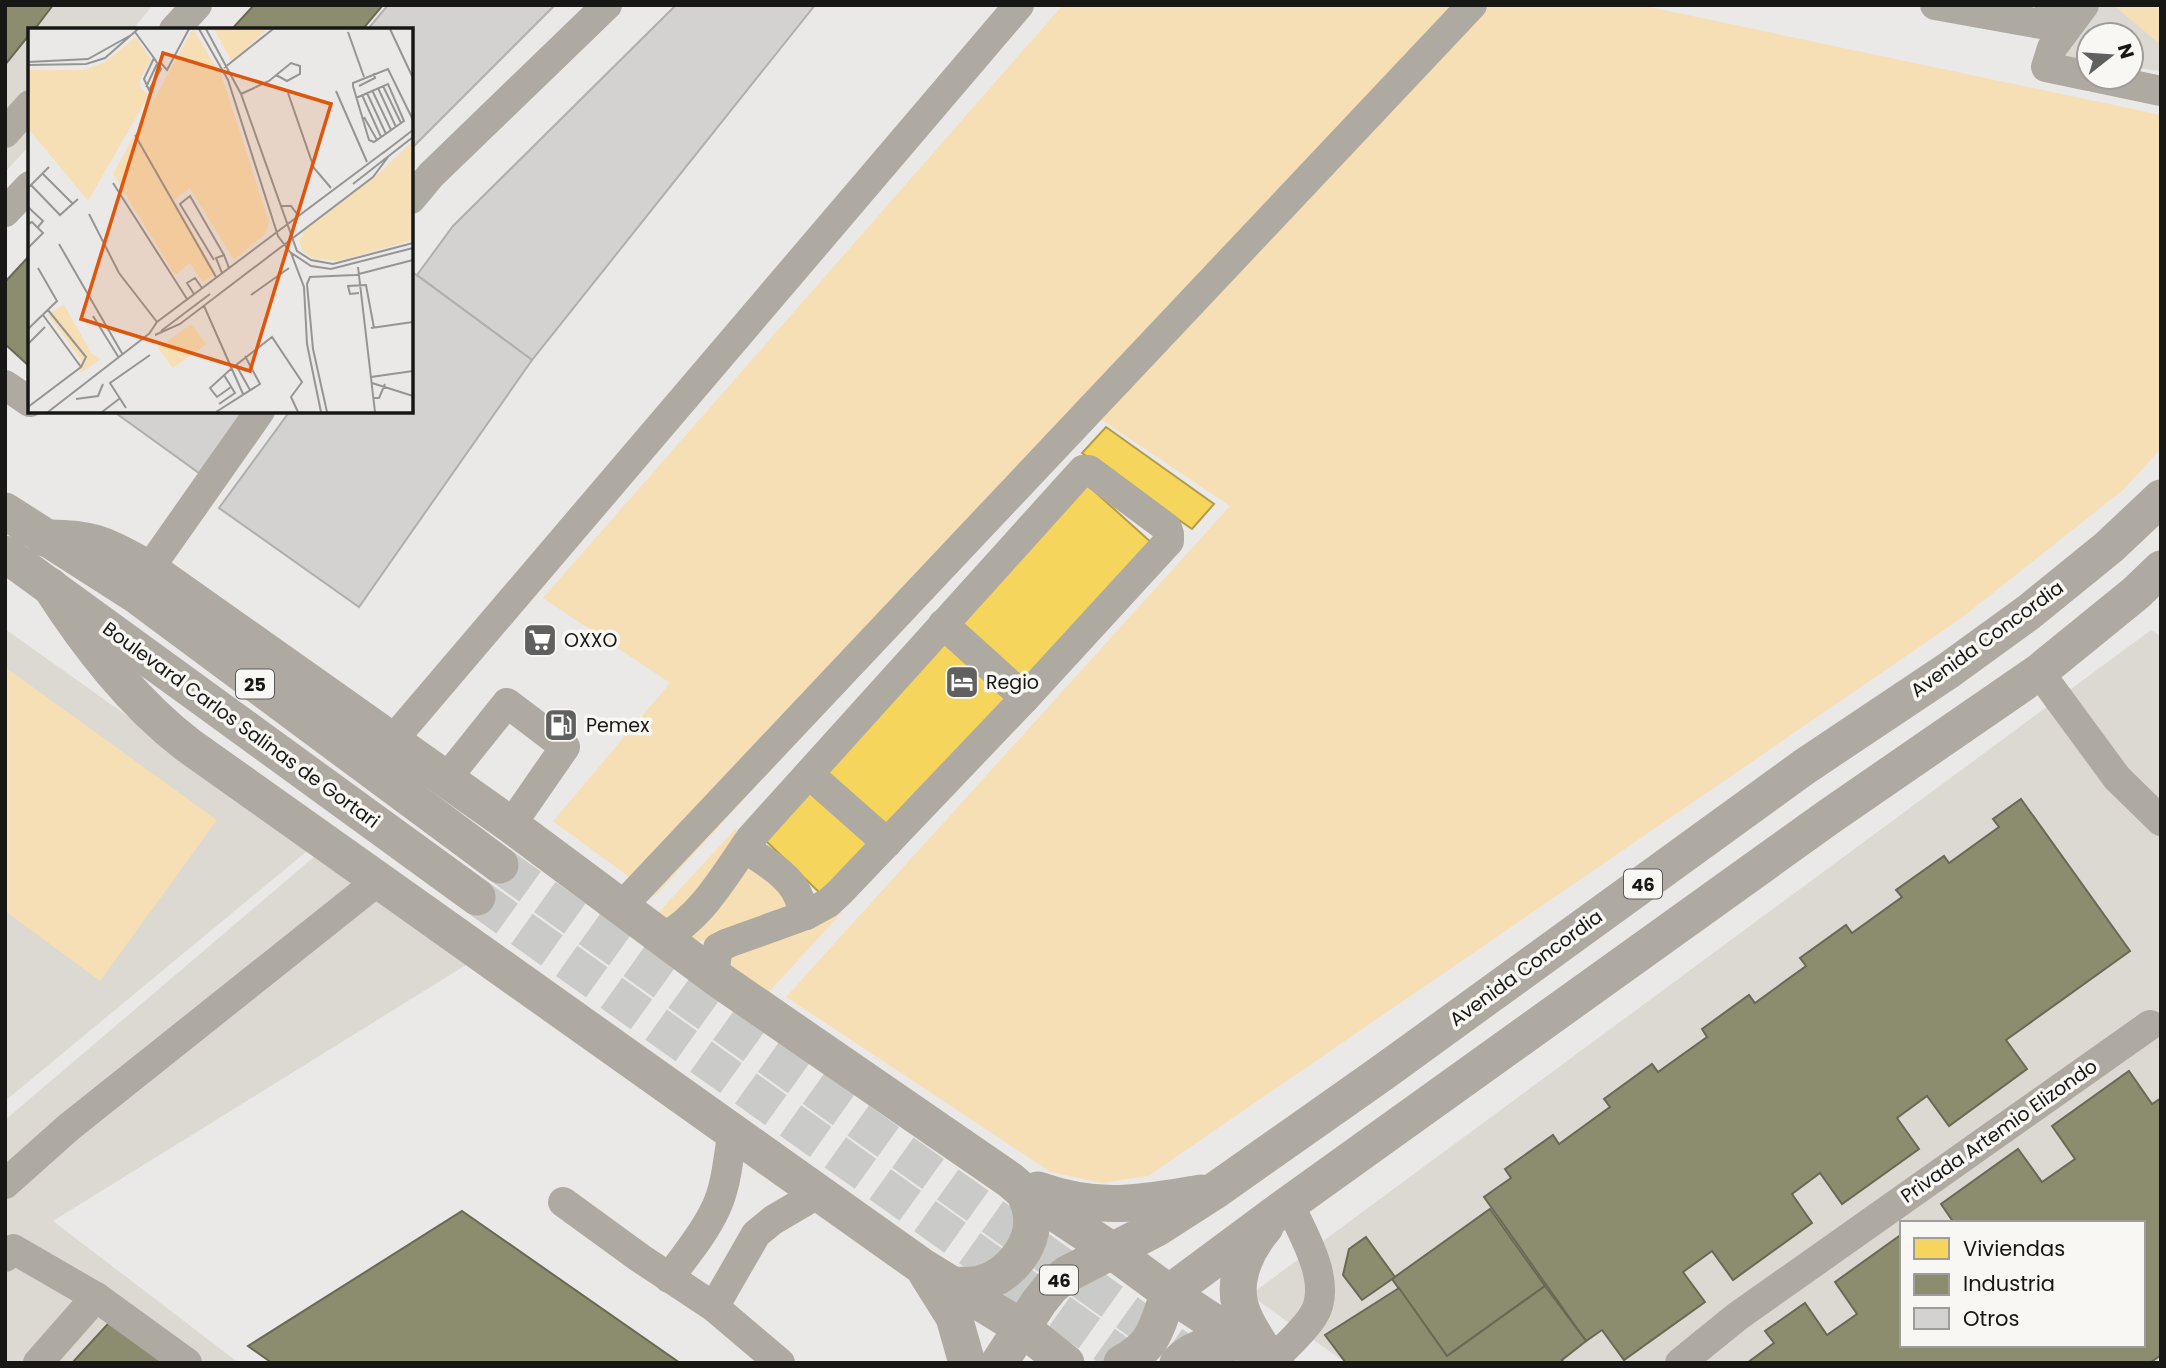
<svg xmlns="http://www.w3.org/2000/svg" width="2166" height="1368" font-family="Poppins,sans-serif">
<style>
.built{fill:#dcd9d3;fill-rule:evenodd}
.green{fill:#f6deb5}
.homes{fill:#f6d55c;stroke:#b39c47;stroke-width:2}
.industry{fill:#8c8c6e;stroke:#696954;stroke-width:2}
.building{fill:#d3d2d1;stroke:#b0afae;stroke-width:2}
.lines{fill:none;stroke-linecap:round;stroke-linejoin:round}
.major-tunnel{stroke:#cacac8;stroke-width:37;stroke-dasharray:37 18;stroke-linecap:butt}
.minor{stroke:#aea9a1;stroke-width:30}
.major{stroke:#afaaa1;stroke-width:37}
.labels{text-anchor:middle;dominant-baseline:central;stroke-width:7;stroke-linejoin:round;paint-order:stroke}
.shield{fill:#f9f7f4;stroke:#5b5a59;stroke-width:2}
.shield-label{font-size:18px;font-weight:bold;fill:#171716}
.street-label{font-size:19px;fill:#171716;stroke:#f9f7f4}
.poi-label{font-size:19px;fill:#171716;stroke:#f9f7f4;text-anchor:start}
.inset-road{fill:none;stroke:#969594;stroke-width:2}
.view{fill:#de560c;fill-opacity:0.15;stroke:#de560c;stroke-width:3.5}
.inset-edge{fill:none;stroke:#171716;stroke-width:3.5}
</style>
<rect width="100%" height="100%" fill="#eae9e8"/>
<g class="built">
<path d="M5,5H153L132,30H30V145L5,172Z"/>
<path d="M2075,5H2161V71L2131,67V35H2089V61L2036,53Z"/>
<path d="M5,629L312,847L5,1101Z"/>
<path d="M2151,630L2161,636V1363H1346L1250,1295ZM1902,1223H2143V1345H1902Z"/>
<path d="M321,851L474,960L53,1221L239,1363H5V1120Z"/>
</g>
<g class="green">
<path d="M1063,5H1640L2161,115V449L2123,490L1960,619L1148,1176L1102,1183L1051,1172L786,997L1230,506L1096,416L655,896L553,821L670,683L543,598Z"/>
<path d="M2113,5H2161V45Z"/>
<path d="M5,667L217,820L100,981L5,911Z"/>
<path d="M737,827L729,858L694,909L648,924Z"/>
<path d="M744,869L758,872L790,903V908L723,937L689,943L686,932Z"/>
<path d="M843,911L757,1005L726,970L729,952L824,921Z"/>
</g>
<g class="homes">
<path d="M1106,427L1214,504L1192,529L1082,453Z"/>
<path d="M1084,482L1153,544L1022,686L953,622Z"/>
<path d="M942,639L1009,700L886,833L817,771Z"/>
<path d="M809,782L874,842L823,896L763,838Z"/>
</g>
<g class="industry">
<path d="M5,5H53L34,30H30V34L5,65Z"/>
<path d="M254,5H383L362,30H231Z"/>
<path d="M30,255V367L5,344V282Z"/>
<path d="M2021,799L2130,951L2006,1040L2027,1069L1949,1126L1927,1096L1897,1118L1919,1149L1842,1204L1820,1173L1792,1194L1812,1223L1733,1280L1712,1251L1683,1272L1705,1302L1624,1360L1602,1330L1586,1341L1484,1197L1511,1178L1505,1169L1553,1135L1559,1144L1610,1107L1604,1099L1652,1064L1658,1072L1707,1037L1702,1029L1749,995L1755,1003L1806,966L1800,958L1846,925L1852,933L1902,897L1896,890L1944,856L1949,863L1999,827L1993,819Z"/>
<path d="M2129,1071L2152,1104L2161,1098V1355L2150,1363H1747L1774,1343L1765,1331L1805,1303L1827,1335L1857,1314L1835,1282L1902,1234V1345H2143V1223H1954L1941,1204L2018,1149L2042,1182L2075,1159L2052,1126Z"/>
<path d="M1490,1209L1545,1286L1447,1356L1392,1279Z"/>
<path d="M462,1211L680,1363H272L248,1346Z"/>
<path d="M1366,1237L1395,1277L1362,1300L1343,1275L1349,1249Z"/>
<path d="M1545,1286L1586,1341L1562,1360L1564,1363H1346L1325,1335L1399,1288L1447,1356Z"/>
<path d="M116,1315L177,1363H72Z"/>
</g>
<g class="building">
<path d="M388,5H555L411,149V30H367Z"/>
<path d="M676,5H815L532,360L417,275L453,226Z"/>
<path d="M411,271L532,360L359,607L219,508L290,411H411Z"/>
<path d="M113,411H243L199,473Z"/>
</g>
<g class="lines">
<g class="major-tunnel">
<path d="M500,865L1198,1363"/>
<path d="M477,897L1131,1363"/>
</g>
<g class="minor">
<path d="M1935,5L2041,24L2055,5"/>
<path d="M2084,5L2052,48L2046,67L2089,76"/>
<path d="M174,30L197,5"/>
<path d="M2094,77L2161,91"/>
<path d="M5,133L30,105"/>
<path d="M411,199L431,175L607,5"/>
<path d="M5,212L30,186"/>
<path d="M5,385L30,402"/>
<path d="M149,569L260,411"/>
<path d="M943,624L1025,698"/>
<path d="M2039,672L2117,778L2161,821"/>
<path d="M392,741L1019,5"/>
<path d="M809,774L887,843"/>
<path d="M446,779L507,703L565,747L511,825"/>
<path d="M744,848L750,839L1083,470H1089L1167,528L1169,534V541L1025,698L840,892L828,903L806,915"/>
<path d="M622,906L1472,5"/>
<path d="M664,937C699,919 722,880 744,848C761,859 782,871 794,888C799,896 802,906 806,915L728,943L718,948L715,967L718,979"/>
<path d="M5,1184L69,1127L379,880"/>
<path d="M563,1202L640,1258L714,1307L780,1363"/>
<path d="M5,1257L13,1249L96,1297L187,1363"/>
<path d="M669,1278C685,1256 703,1235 715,1210C727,1186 728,1157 733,1131"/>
<path d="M714,1307L756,1234L773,1220L819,1193"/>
<path d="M1273,1360C1286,1346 1303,1332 1313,1316C1334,1284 1303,1234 1289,1204"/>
<path d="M38,1363L96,1297"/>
<path d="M1680,1363L1738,1316L2150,1025"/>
</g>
<g class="major">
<path d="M5,511L136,595L500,865"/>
<path d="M44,538C94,537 106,546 149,569L511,825L718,979L1010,1180L1025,1193L1111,1250L1169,1293L1276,1363"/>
<path d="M5,554L477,897"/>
<path d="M50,586C88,645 132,702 188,745L923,1267L1022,1328L1066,1363"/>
<path d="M1038,1190C1100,1212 1139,1203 1201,1193"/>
<path d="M1265,1227C1247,1248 1233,1277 1240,1305C1244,1323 1257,1339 1266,1355"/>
<path d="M927,1274L954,1317L967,1363"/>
<path d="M952,1285C961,1285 971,1286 980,1284C1011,1276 1039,1241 1030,1208C1029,1203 1026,1198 1025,1193"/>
<path d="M999,1363L1039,1302L1051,1287L1067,1274L1157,1228L1213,1192L1382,1073L1804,767L1949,670L2029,612L2109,547L2161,498"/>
<path d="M1122,1363C1157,1344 1156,1326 1169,1293L1289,1204L1830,816L2039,672L2136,593L2161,569"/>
<path d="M1178,1363C1196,1344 1219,1343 1243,1342"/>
</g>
</g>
<defs>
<g id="supermarket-square" transform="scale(1.75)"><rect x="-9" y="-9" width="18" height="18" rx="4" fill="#616060" stroke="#f9f7f4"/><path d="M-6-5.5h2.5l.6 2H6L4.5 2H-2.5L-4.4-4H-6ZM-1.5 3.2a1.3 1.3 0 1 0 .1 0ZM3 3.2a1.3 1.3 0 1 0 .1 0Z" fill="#fff"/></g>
<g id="hotel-square" transform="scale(1.75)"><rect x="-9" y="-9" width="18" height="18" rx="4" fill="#616060" stroke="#f9f7f4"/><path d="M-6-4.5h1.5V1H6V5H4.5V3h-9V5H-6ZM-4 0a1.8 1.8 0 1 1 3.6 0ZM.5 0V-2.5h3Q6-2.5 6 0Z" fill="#fff"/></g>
<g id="fuel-square" transform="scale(1.75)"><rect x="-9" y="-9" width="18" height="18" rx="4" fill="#616060" stroke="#f9f7f4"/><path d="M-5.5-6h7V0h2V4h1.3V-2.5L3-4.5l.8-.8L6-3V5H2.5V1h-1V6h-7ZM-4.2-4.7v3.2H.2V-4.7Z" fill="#fff"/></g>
</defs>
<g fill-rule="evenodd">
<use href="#supermarket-square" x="540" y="640"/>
<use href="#hotel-square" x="962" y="682"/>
<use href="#fuel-square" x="561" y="725"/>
</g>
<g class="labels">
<g class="shield">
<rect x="236" y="669.5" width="38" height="29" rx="5"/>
<rect x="1624" y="869.5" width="38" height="29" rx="5"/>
<rect x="1040" y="1265.5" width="38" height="29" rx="5"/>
</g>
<g class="shield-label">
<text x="255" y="684">25</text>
<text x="1643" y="884">46</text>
<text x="1059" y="1280">46</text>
</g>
<g class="street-label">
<text transform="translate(1987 639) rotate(-36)">Avenida Concordia</text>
<text transform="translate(241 725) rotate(36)">Boulevard Carlos Salinas de Gortari</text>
<text transform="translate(1526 968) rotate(-36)">Avenida Concordia</text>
<text transform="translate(1999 1131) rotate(-35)">Privada Artemio Elizondo</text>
</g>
<g class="poi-label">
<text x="564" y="640">OXXO</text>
<text x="986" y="682">Regio</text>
<text x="586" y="725">Pemex</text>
</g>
</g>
<g transform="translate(28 28)">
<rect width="385" height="385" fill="#eae9e8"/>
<path d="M165,1L194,49L241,194L237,206L206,232L162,160L146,172L188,245L175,254L162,235L147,247L85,146ZM186,1H239L204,34ZM108,9L123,32L112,51V59L121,67L60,173L0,100V42H56L77,34ZM385,113V212L311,233L287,231L275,224L271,214L276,203L349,147ZM36,277L64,326L73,331L52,345L54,333L19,286ZM163,296L178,316L145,340L130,320Z" fill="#f6deb5"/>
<path class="inset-road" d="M171,1L200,52L250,208L262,224L283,238L303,241L385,220M178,1L213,66L269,223L283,232L305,236L385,215M362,1L385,50M107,4L126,30L133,41L121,62L116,51L126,30M320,4L336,49M0,34L60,31L105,6M133,35L139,42L161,1M0,37L58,36L77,30L110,1M196,40L245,1M331,58L347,50L346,45M355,58L373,95M118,59L129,36M350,60L368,99M344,62L363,102M308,63L339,134M260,65L286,140L303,160M339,65L358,106M213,66L241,53L263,35L272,38V46L259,53L248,47M334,67L353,109M328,70L360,56L376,93L346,114L341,112L325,58V55L360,41L385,92M336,89L349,112M107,107L188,249M355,125L385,102M15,146L45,176M85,155L159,271M325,156L385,109M3,157L32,187L50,171M0,160L21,139M252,178H263L269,186M0,179L15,193L10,199M61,186L91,245L129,294M0,196L4,194L15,205L0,220M31,216L95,327M263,225L276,259L279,316L293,384M186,232L152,176L162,168L196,227M330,239L347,384M194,245L188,230L196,227L201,240M281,249L327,247L385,232M282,249L279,256L285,321L299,384M331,265L322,266L320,258L338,257L346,300M166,266L159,255L167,250L174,260M223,267L261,240M176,278L215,366M20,282L58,329L53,339M65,288L91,330M343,300L385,294M0,301L29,273L10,240M133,303L182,266M121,306L129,294L356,124M127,307L152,296L345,149L360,129M0,316L17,299M343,349L385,343M344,355L385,368M203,359L189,369L182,360L204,340M222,362L208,337L244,309L274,354L263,369L270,384M345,370H351L357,356M48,371L70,368L75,356M191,376L207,365L196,347M0,379L53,339L15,287M98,380L82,355L122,327M20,384L122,305M74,384L91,371M188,384L232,356L217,328"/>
<path class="view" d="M135,25L303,76L222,343L53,291Z"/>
<rect width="385" height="385" class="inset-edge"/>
</g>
<rect width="2166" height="1368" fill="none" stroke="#171716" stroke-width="14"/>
<rect x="1900" y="1221" width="245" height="126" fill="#f9f7f4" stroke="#9f9d9b" stroke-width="2"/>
<rect x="1914" y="1238" width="35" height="21" fill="#f6d55c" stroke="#9f9d9b" stroke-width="2"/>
<text x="1963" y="1256" font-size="21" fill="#171716">Viviendas</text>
<rect x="1914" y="1274" width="35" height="21" fill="#8c8c6e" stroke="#9f9d9b" stroke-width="2"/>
<text x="1963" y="1291" font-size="21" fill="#171716">Industria</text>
<rect x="1914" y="1308" width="35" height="21" fill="#d3d2d1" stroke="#9f9d9b" stroke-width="2"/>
<text x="1963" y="1326" font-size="21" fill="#171716">Otros</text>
<g transform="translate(2110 56) rotate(73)"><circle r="33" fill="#f9f7f4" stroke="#9f9d9b" stroke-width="2"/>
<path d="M0-5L12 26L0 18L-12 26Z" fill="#616060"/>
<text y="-10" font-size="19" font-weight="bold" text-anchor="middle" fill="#171716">N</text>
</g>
</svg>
